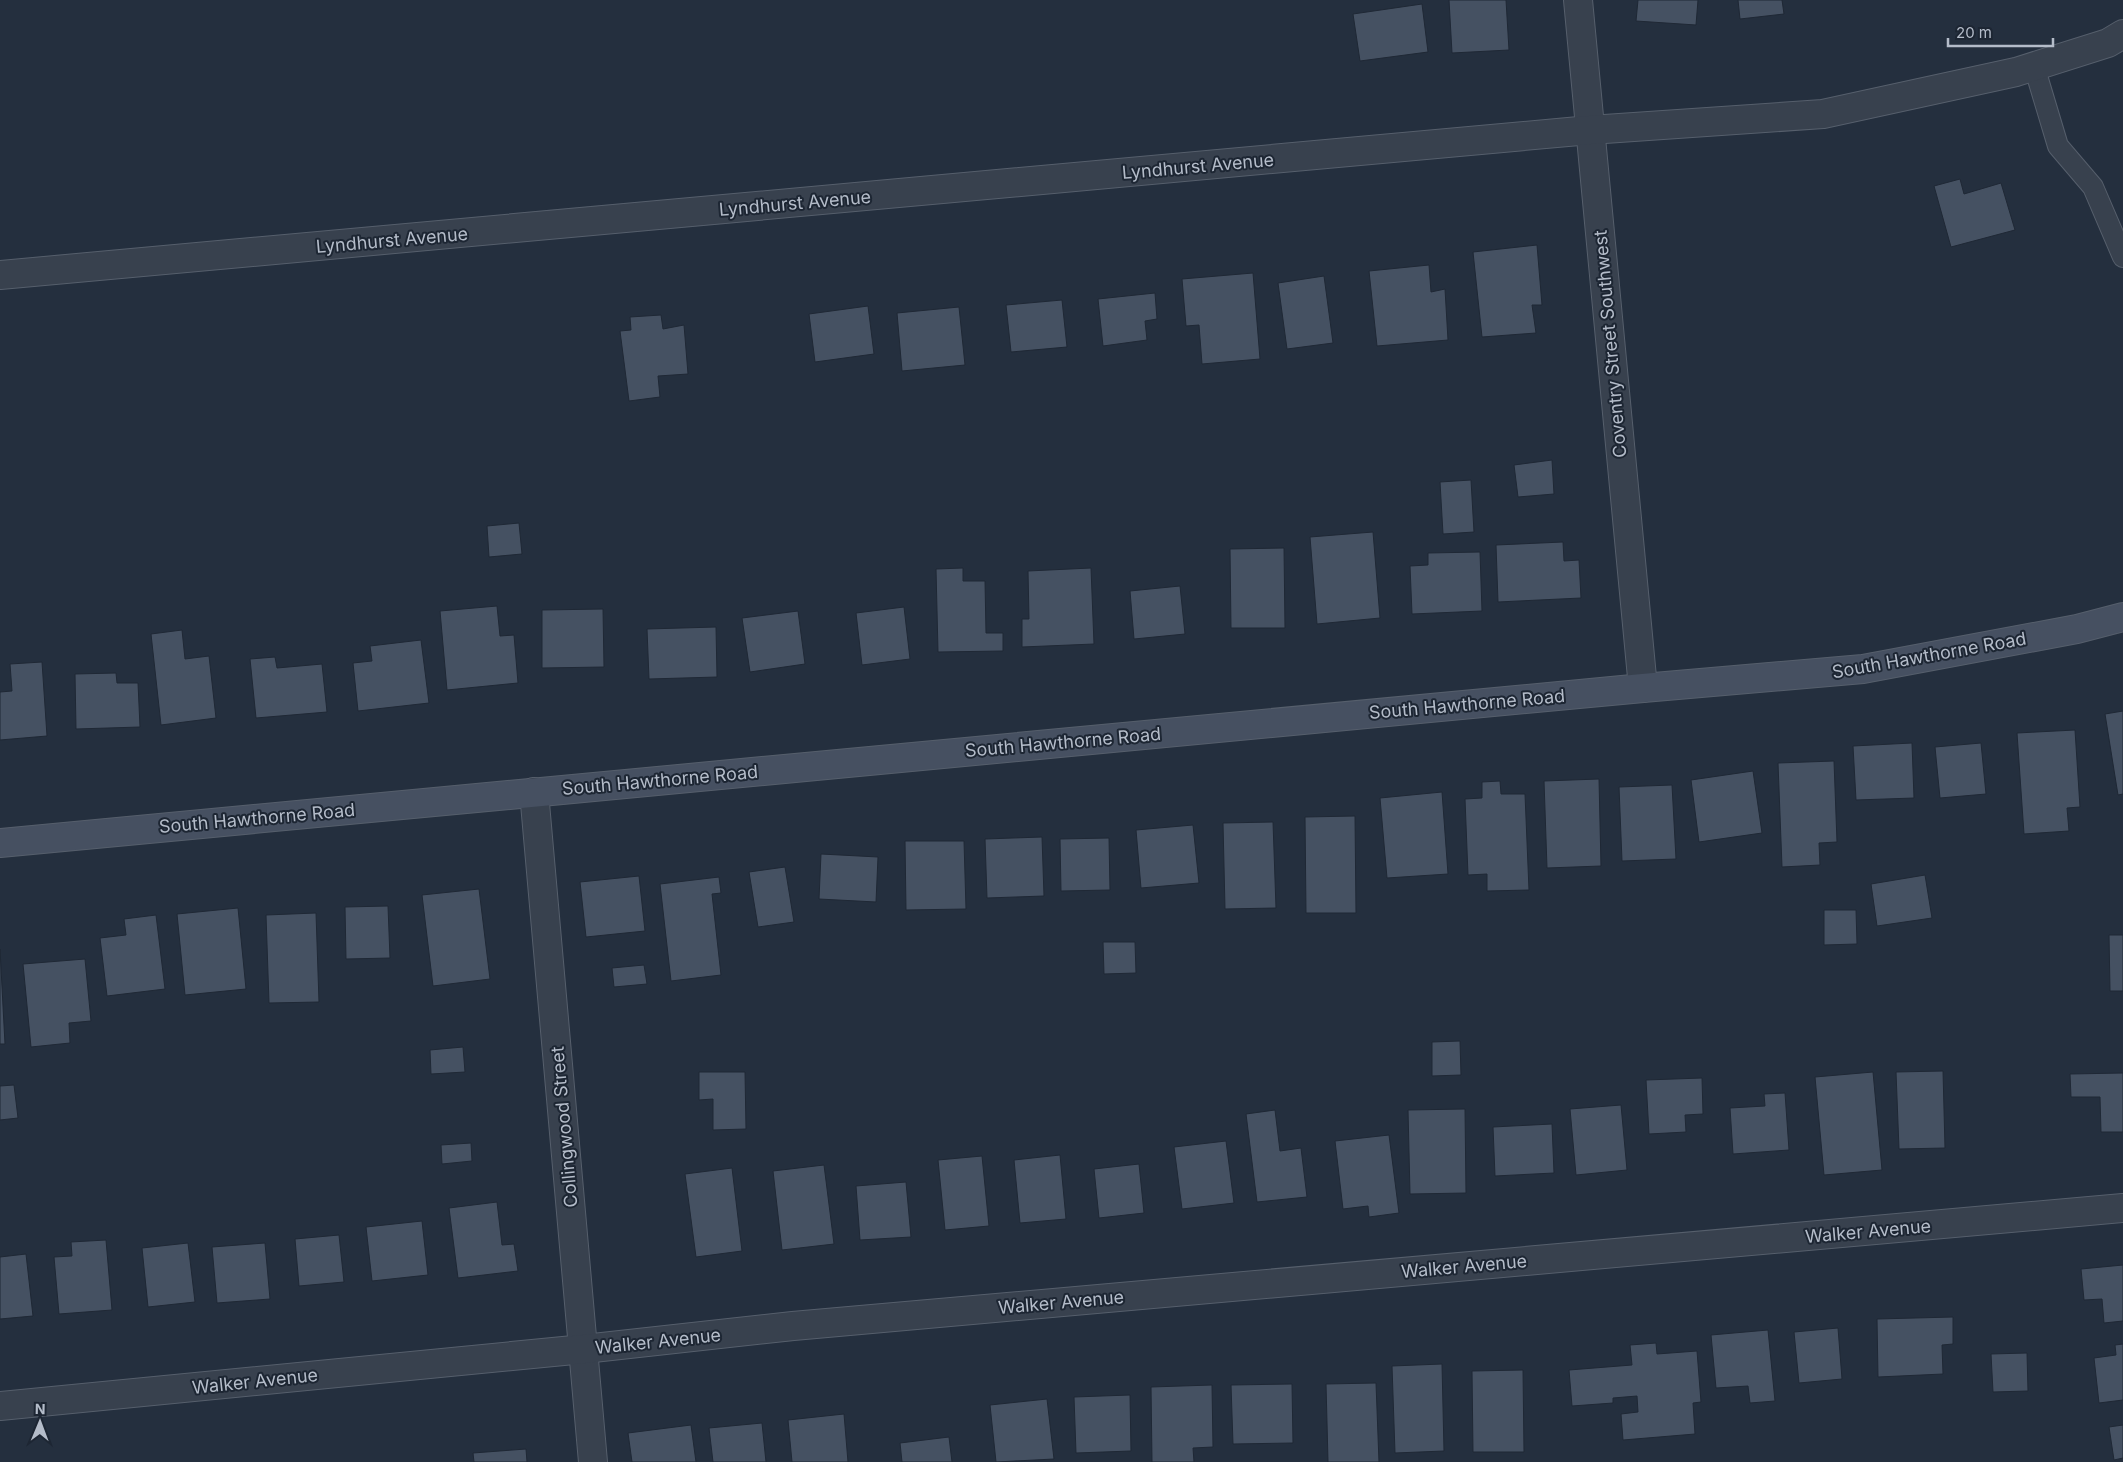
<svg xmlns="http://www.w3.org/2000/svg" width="2123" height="1462" font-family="Inter,sans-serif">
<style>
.building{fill:#455162;stroke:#1f2835}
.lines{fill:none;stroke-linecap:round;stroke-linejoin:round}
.lane-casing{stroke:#565f6c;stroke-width:22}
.street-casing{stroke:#565f6c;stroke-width:30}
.secondary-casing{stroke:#565f6c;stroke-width:30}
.lane{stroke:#38414e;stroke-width:20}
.street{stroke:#38414e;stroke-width:28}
.secondary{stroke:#465061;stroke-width:28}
.labels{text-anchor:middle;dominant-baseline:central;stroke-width:4;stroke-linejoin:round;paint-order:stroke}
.street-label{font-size:18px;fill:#b4bcc9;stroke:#1d2633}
</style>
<rect width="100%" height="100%" fill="#242f3e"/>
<g class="building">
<path d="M1449,0H1506L1509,50L1452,53Z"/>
<path d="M1638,0H1698L1696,25L1636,21Z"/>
<path d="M1738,0H1782L1784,14L1740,19Z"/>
<path d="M1422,4L1428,52L1360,61L1353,14Z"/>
<path d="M1960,179L1964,194L2001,183L2015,230L1951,247L1934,186Z"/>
<path d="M1537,245L1542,305H1532L1536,333L1482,337L1473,252Z"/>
<path d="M1429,265L1431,292L1445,289L1448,340L1377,346L1369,271Z"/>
<path d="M1253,273L1260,359L1202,364L1199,325L1186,326L1182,279Z"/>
<path d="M1324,276L1333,343L1287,349L1278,283Z"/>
<path d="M1155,293L1157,319L1145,321L1147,340L1103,346L1098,299Z"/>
<path d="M1062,300L1067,347L1011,352L1006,305Z"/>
<path d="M868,306L874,354L815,362L809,314Z"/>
<path d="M959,307L965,365L902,371L897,313Z"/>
<path d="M661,315L663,329L684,325L688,374L658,376L660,397L629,401L620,331L631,330L630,317Z"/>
<path d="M1552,460L1554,494L1518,497L1514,465Z"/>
<path d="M1471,480L1474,532L1443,534L1440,482Z"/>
<path d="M519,523L522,554L489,557L487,526Z"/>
<path d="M1373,532L1380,618L1317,624L1310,537Z"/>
<path d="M1563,542L1564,561L1579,560L1581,598L1498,602L1496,545Z"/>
<path d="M1284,548L1285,628H1231L1230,549Z"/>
<path d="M1480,552L1482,611L1412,614L1410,566L1428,565V553Z"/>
<path d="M963,568V581H985L986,633H1003V651L938,652L936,569Z"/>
<path d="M1091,568L1094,644L1022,647V619H1029L1028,571Z"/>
<path d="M1180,586L1185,634L1134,639L1130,591Z"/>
<path d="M497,606L500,636L514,635L518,683L447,690L440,611Z"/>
<path d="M904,607L910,659L862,665L856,613Z"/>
<path d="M603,609L604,667L542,668V610Z"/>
<path d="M798,611L805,664L750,672L742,618Z"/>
<path d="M716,627L717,677L649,679L647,629Z"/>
<path d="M182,630L185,659L209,656L216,718L161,725L151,634Z"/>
<path d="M421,640L429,703L358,711L353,663L372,661L370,646Z"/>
<path d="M275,657L277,668L322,664L327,712L256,718L250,659Z"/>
<path d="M42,662L47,736L0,740V692L12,691L10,664Z"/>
<path d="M116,673L117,683H138L140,727L76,729L75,674Z"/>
<path d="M2123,711V794L2118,795L2105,714Z"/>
<path d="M2075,730L2080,807L2067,808L2069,831L2024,834L2017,733Z"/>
<path d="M1912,743L1914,798L1856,800L1853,746Z"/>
<path d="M1981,743L1986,794L1940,798L1935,747Z"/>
<path d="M1834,761L1837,842L1819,843L1820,865L1782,867L1778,763Z"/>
<path d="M1753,771L1762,833L1699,842L1691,780Z"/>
<path d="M1599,779L1601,866L1547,868L1544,781Z"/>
<path d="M1500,781L1501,794H1525L1529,890L1487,891V874L1468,875L1465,799L1482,798V782Z"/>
<path d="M1672,785L1676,859L1622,861L1619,787Z"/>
<path d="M1442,792L1448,874L1387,878L1380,798Z"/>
<path d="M1355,816L1356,913H1306L1305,817Z"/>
<path d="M1273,822L1276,908L1225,909L1223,823Z"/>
<path d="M1193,825L1199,883L1141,888L1136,830Z"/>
<path d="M1042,837L1044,896L987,898L985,839Z"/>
<path d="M1109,838L1110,890L1061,891L1060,839Z"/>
<path d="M905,841H964L966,909L906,910Z"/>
<path d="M821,854L878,857L876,902L819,899Z"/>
<path d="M785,867L794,922L758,927L749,872Z"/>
<path d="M1925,875L1932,918L1877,926L1871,884Z"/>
<path d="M639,876L645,931L586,937L580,882Z"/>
<path d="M719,877L721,893L712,894L721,975L671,981L660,884Z"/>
<path d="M479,889L490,979L433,986L422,895Z"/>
<path d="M388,906L390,958L346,959L345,907Z"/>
<path d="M238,908L246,989L185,995L177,914Z"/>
<path d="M1824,910H1856L1857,944L1824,945Z"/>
<path d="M316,913L319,1002L269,1003L266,915Z"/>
<path d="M156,915L165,989L107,996L100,938L126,935L124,919Z"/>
<path d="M2109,935H2123V991H2110Z"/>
<path d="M1103,942H1135L1136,973L1104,974Z"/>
<path d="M0,949L5,1044H0Z"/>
<path d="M85,959L91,1021L69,1023L70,1043L31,1047L23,964Z"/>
<path d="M644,965L647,984L614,987L612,968Z"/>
<path d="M1460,1041L1461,1075L1432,1076V1042Z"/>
<path d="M463,1047L465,1072L431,1074L430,1050Z"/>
<path d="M1943,1071L1945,1148L1899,1149L1896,1072Z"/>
<path d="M699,1072H745L746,1129L713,1130V1099L699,1100Z"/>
<path d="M1873,1072L1882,1170L1824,1175L1815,1077Z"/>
<path d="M2123,1073V1132H2101L2100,1097H2071L2070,1074Z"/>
<path d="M1702,1078L1703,1114L1685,1115L1686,1132L1649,1134L1646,1080Z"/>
<path d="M14,1085L18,1118L0,1120V1086Z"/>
<path d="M1785,1093L1789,1150L1733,1154L1730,1108L1765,1106L1764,1094Z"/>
<path d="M1621,1105L1627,1170L1576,1175L1570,1109Z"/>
<path d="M1465,1109L1466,1193L1410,1194L1408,1110Z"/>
<path d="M1275,1110L1280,1151L1301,1148L1307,1197L1257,1202L1246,1114Z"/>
<path d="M1552,1124L1554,1173L1495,1176L1493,1127Z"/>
<path d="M1389,1135L1399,1213L1369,1217L1368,1206L1343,1209L1335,1141Z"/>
<path d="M1226,1141L1234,1203L1182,1209L1174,1147Z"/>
<path d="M471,1143L472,1161L442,1164L441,1145Z"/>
<path d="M1060,1155L1066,1219L1020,1223L1014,1160Z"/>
<path d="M982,1156L989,1226L945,1230L938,1160Z"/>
<path d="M1139,1164L1144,1213L1099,1218L1094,1169Z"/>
<path d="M824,1165L834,1244L782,1250L773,1171Z"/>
<path d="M732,1168L742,1251L696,1257L685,1174Z"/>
<path d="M906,1182L911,1237L860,1240L856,1186Z"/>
<path d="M497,1202L502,1245L514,1244L518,1271L458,1278L449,1208Z"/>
<path d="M422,1221L428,1275L372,1281L366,1227Z"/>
<path d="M339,1235L344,1282L299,1286L295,1239Z"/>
<path d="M106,1240L112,1310L59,1314L54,1257L72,1256L71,1242Z"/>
<path d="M188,1243L195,1302L148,1307L142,1248Z"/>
<path d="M265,1243L270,1299L217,1303L212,1247Z"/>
<path d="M26,1254L33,1316L0,1319V1257Z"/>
<path d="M2123,1265V1321L2104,1323L2102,1299L2084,1300L2081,1269Z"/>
<path d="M1953,1317V1344L1942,1345L1943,1374L1878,1377L1877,1319Z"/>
<path d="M1838,1328L1842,1379L1799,1383L1794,1332Z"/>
<path d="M1768,1330L1775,1401L1750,1403L1748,1386L1716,1388L1711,1335Z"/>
<path d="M1656,1343L1657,1354L1697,1351L1701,1402L1693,1403L1695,1434L1623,1440L1621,1414L1638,1412L1637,1396L1613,1398V1403L1572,1406L1569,1370L1632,1365L1630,1345Z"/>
<path d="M2123,1344V1400L2099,1403L2094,1358L2116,1355L2115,1345Z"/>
<path d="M2027,1353L2028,1391L1993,1392L1991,1354Z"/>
<path d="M1442,1364L1444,1451L1395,1453L1392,1366Z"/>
<path d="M1523,1370L1524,1452H1473L1472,1371Z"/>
<path d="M1376,1383L1379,1462H1328L1326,1384Z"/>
<path d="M1292,1384L1293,1443L1233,1444L1231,1385Z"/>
<path d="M1212,1385L1213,1447L1193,1448L1194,1462H1152L1151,1387Z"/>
<path d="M1130,1395L1131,1451L1076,1453L1074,1397Z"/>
<path d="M1047,1399L1054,1459L996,1462L990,1405Z"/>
<path d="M844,1414L848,1462H792L788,1420Z"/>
<path d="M762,1423L766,1462H713L709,1428Z"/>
<path d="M691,1425L696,1462H632L628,1433Z"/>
<path d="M2123,1425V1458L2114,1460L2109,1427Z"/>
<path d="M949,1437L952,1462H902L900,1443Z"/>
<path d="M526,1449L527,1462H474L473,1453Z"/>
</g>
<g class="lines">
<g class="lane-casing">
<path id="lane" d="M2034,66L2058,146L2093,187L2123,257"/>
</g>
<g class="street-casing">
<g id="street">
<path d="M1578,0L1643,688"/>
<path d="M0,275L1590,130L1823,114L2016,72L2108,43L2123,34"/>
<path d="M534,792L593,1462"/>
<path d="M0,1406L584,1349L793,1326L2123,1208"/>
</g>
</g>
<g class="secondary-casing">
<path id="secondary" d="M0,843L1643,688L1863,669L2077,629L2123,617"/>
</g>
<use href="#lane" class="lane"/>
<use href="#street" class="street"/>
<use href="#secondary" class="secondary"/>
</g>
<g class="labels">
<g class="street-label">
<text transform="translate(1198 166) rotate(-5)">Lyndhurst Avenue</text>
<text transform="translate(795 203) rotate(-5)">Lyndhurst Avenue</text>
<text transform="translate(392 240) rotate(-5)">Lyndhurst Avenue</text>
<text transform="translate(1610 344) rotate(-95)">Coventry Street Southwest</text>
<text transform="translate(1929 655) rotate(-10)">South Hawthorne Road</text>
<text transform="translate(1467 704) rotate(-5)">South Hawthorne Road</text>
<text transform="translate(1063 742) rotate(-5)">South Hawthorne Road</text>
<text transform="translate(660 780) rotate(-5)">South Hawthorne Road</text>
<text transform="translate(257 818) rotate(-5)">South Hawthorne Road</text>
<text transform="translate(564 1127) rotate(-95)">Collingwood Street</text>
<text transform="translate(1868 1231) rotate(-5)">Walker Avenue</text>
<text transform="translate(1464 1266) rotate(-5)">Walker Avenue</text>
<text transform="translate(1061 1302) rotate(-5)">Walker Avenue</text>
<text transform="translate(658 1341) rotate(-6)">Walker Avenue</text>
<text transform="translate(255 1381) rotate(-6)">Walker Avenue</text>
</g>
</g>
<g transform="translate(40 1422) rotate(1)" stroke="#1d2633" stroke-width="4" paint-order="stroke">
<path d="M0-4L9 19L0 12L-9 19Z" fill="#b4bcc9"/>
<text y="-8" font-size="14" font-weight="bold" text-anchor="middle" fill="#b4bcc9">N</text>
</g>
<path d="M1948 38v8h105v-8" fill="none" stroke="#b4bcc9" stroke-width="2.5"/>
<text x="1956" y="38" font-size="15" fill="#b4bcc9" stroke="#1d2633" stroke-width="4" paint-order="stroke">20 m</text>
</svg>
